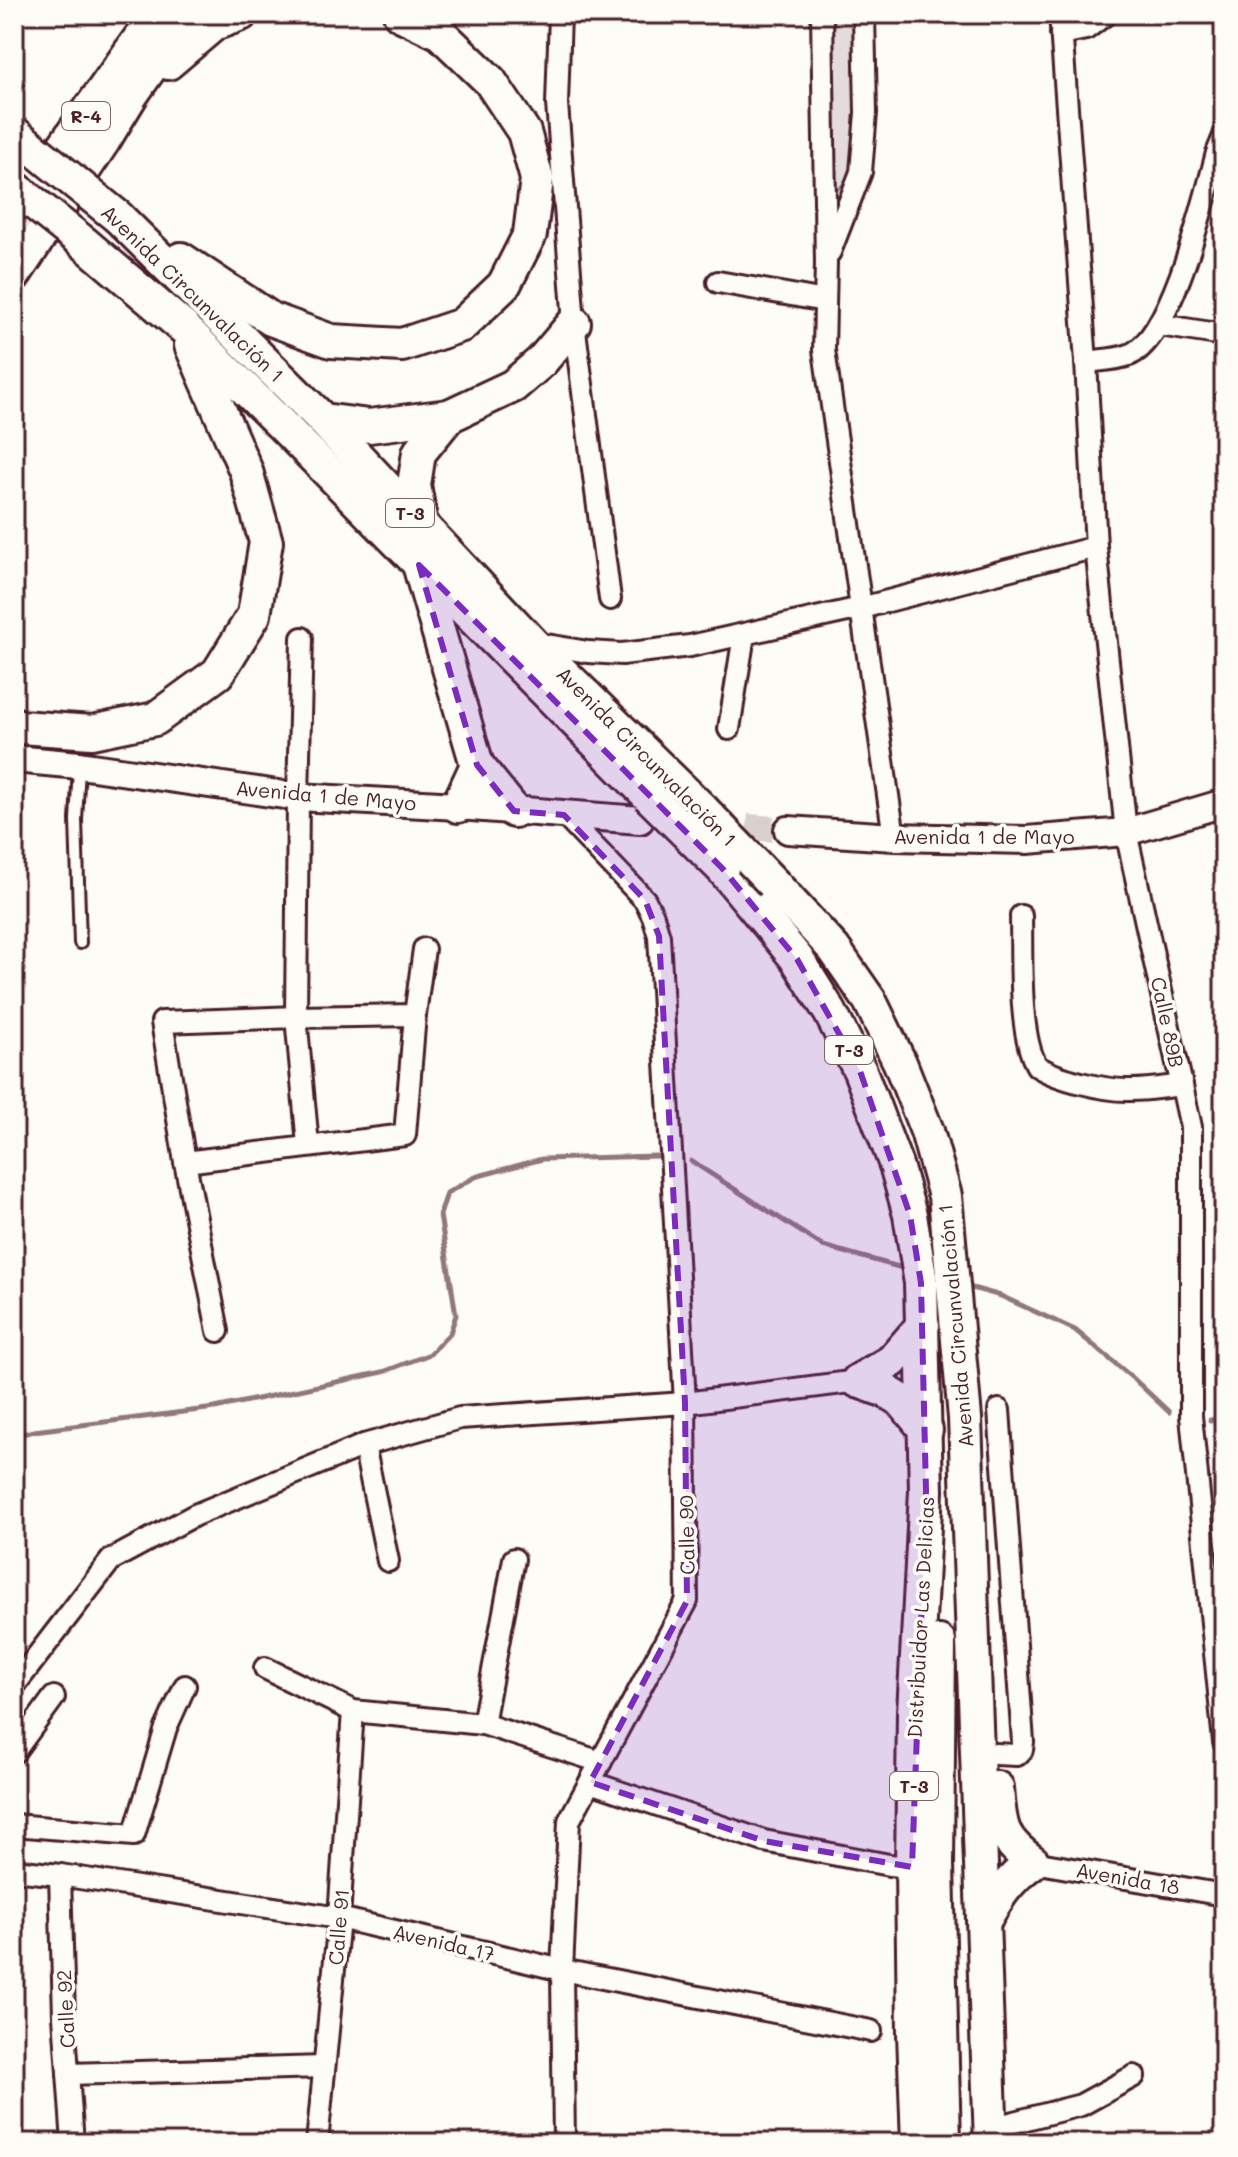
<svg xmlns="http://www.w3.org/2000/svg" width="1238" height="2157" font-family="Mali,sans-serif">
<style>
.green{fill:#e3dcda;stroke:#967e82;stroke-width:2}
.lines{fill:none;stroke-linecap:round;stroke-linejoin:round}
.stream{stroke:#91777b;stroke-width:5}
.tertiary-tunnel{stroke:#d9d0ce;stroke-width:26;stroke-dasharray:26 13;stroke-linecap:butt}
.service-casing{stroke:#4a1f2b;stroke-width:16}
.minor-casing{stroke:#4a1f2b;stroke-width:26}
.tertiary-casing{stroke:#4a1f2b;stroke-width:32}
.primary-casing{stroke:#4a1f2b;stroke-width:38}
.service{stroke:#fdfcf7;stroke-width:10}
.minor{stroke:#fdfcf7;stroke-width:20}
.tertiary{stroke:#fdfcf7;stroke-width:26}
.primary{stroke:#fdfcf7;stroke-width:32}
.primary-bridge-casing{stroke:#4a1f2b;stroke-width:38;stroke-linecap:butt}
.primary-bridge{stroke:#fdfcf7;stroke-width:32}
.marked{fill:#7b2cbf;fill-opacity:0.2;stroke:#7b2cbf;stroke-width:6;stroke-dasharray:16 10;stroke-linejoin:round}
.labels{text-anchor:middle;dominant-baseline:central;stroke-width:7;stroke-linejoin:round;paint-order:stroke}
.shield{fill:#fdfcf7;stroke:#806168;stroke-width:2}
.shield-label{font-size:18px;font-weight:bold;fill:#4a1f2b}
.street-label{font-size:20px;fill:#4a1f2b;stroke:#fdfcf7}
</style>
<rect width="100%" height="100%" fill="#fdfcf7"/>
<filter id="ink" filterUnits="userSpaceOnUse"><feTurbulence type="fractalNoise" baseFrequency=".0125" numOctaves="2"/><feDisplacementMap in="SourceGraphic" scale="16" xChannelSelector="R" yChannelSelector="G"/><feConvolveMatrix kernelMatrix="1 2 1 2 8 2 1 2 1" color-interpolation-filters="sRGB"/></filter>
<g filter="url(#ink)">
<path class="green" d="M829,14H857L858,92L852,172L833,196Z"/>
<g class="lines">
<g class="stream">
<path d="M691,1161L823,1246L906,1269"/>
<path d="M965,1286L1001,1296L1075,1330L1135,1380L1169,1412"/>
<path d="M1210,1420L1224,1419"/>
<path d="M14,1436L34,1431L215,1408L383,1372L430,1354L450,1333L456,1315L440,1215L447,1193L475,1177L542,1159L658,1156"/>
</g>
<path class="tertiary-tunnel" d="M708,824L788,830"/>
<g class="service-casing">
<path id="service" d="M79,767L76,820L80,943"/>
</g>
<g class="minor-casing">
<g id="minor">
<path d="M560,14L557,104L574,323L610,599"/>
<path d="M822,14L826,263L824,350L894,837"/>
<path d="M1060,14L1086,362L1096,547"/>
<path d="M1061,34L1086,29L1106,14"/>
<path d="M830,252L861,172L866,113L864,14"/>
<path d="M718,282L825,301"/>
<path d="M1159,325L1224,335"/>
<path d="M1086,362C1099,360 1116,360 1129,355C1172,339 1205,197 1217,153L1224,136"/>
<path d="M302,638L298,797L296,1017L308,1145"/>
<path d="M535,643L588,652L622,654L690,646L861,608L1096,547L1126,832L1191,1127V1416L1224,1742"/>
<path d="M729,729L744,635"/>
<path d="M564,815L645,900L653,916L659,936L685,1403L687,1601L569,1821L562,1970L564,2143"/>
<path d="M1021,916C1022,953 1018,1036 1037,1066C1056,1079 1107,1091 1130,1090C1148,1090 1165,1087 1182,1085"/>
<path d="M415,1015L296,1017L162,1022L185,1162L405,1135L415,1015L424,949"/>
<path d="M185,1162L218,1331"/>
<path d="M364,1445L388,1561"/>
<path d="M265,1668L353,1711L483,1724L601,1762"/>
<path d="M14,1686L111,1560L195,1515L364,1445L460,1418L685,1403L858,1381"/>
<path d="M483,1724L514,1559"/>
<path d="M14,1752L54,1697"/>
<path d="M995,1754L1017,1755L1022,1750L1023,1742L999,1410"/>
<path d="M590,1782L764,1841L889,1865L912,1867"/>
<path d="M14,1825L134,1835L166,1728L185,1686"/>
<path d="M1033,1862L1224,1895"/>
<path d="M14,1870L60,1875L339,1918L562,1970L871,2031"/>
<path d="M60,1875L64,2016L73,2143"/>
<path d="M68,2074L324,2067"/>
<path d="M991,2128L1081,2105L1134,2076"/>
<path d="M317,2143L339,1918L353,1711"/>
</g>
</g>
<g class="tertiary-casing">
<g id="tertiary">
<path d="M14,759L79,765L298,797L458,806L640,820"/>
<path d="M788,830L894,837L1027,840L1126,832L1224,803"/>
</g>
</g>
<g class="primary-casing">
<g id="primary">
<path d="M168,63L214,24L241,14"/>
<path d="M14,217L157,14"/>
<path d="M118,217L323,420L532,643L702,809"/>
<path d="M84,243L183,327L286,429L648,795"/>
<path d="M181,259L271,319L331,341L402,345L462,325L504,285L530,234L537,179L524,132L490,81L440,33L400,14"/>
<path d="M14,275L104,140L132,94L188,14"/>
<path d="M323,420L369,426L449,416L513,386L541,362L574,323"/>
<path d="M421,524L414,485L419,453L449,416"/>
<path d="M420,568L477,765L514,811"/>
<path d="M14,724L20,727L92,732L155,719L218,673L254,615L266,542L246,471L191,345"/>
<path d="M458,806L477,765"/>
<path d="M722,868L797,959L830,1012L860,1071L896,1165L910,1215L921,1283L926,1491L914,1712L912,1867L914,2033L918,2143"/>
<path d="M773,883L834,949L870,1001L900,1063L927,1131L945,1196L965,1418L991,2143"/>
<path d="M858,1381L892,1361L923,1325"/>
<path d="M858,1381L886,1391L902,1401L926,1430"/>
<path d="M939,1642L937,1865L944,2143"/>
<path d="M984,1921C999,1895 1008,1880 1033,1862C1000,1838 1000,1826 997,1788"/>
</g>
</g>
<use href="#service" class="service"/>
<use href="#minor" class="minor"/>
<use href="#tertiary" class="tertiary"/>
<use href="#primary" class="primary"/>
<g class="primary-bridge-casing">
<g id="primary-bridge">
<path d="M14,133L118,217"/>
<path d="M14,187L84,243"/>
<path d="M648,795L722,868"/>
<path d="M702,809L773,883"/>
</g>
</g>
<use href="#primary-bridge" class="primary-bridge"/>
</g>
</g>
<path class="marked" d="M419,565L722,868L797,959L860,1071L910,1215L921,1283L926,1491L912,1867L764,1841L590,1782L687,1601L685,1403L659,936L645,900L564,815L514,811L477,765Z"/>
<g class="labels">
<g class="shield">
<rect x="62" y="102" width="48" height="28" rx="6"/>
<rect x="386" y="499" width="48" height="28" rx="6"/>
<rect x="825" y="1036" width="48" height="28" rx="6"/>
<rect x="890" y="1772" width="48" height="28" rx="6"/>
</g>
<g class="shield-label">
<text x="86" y="116">R-4</text>
<text x="410" y="513">T-3</text>
<text x="849" y="1050">T-3</text>
<text x="914" y="1786">T-3</text>
</g>
<g class="street-label">
<text transform="translate(193 293) rotate(44)">Avenida Circunvalación 1</text>
<text transform="translate(647 756) rotate(45)">Avenida Circunvalación 1</text>
<text transform="translate(326 795) rotate(5)">Avenida 1 de Mayo</text>
<text x="984" y="836">Avenida 1 de Mayo</text>
<text transform="translate(1168 1022) rotate(78)">Calle 89B</text>
<text transform="translate(955 1326) rotate(-95)">Avenida Circunvalación 1</text>
<text transform="translate(686 1535) rotate(-91)">Calle 90</text>
<text transform="translate(920 1617) rotate(-87)">Distribuidor Las Delicias</text>
<text transform="translate(1128 1878) rotate(10)">Avenida 18</text>
<text transform="translate(338 1927) rotate(-85)">Calle 91</text>
<text transform="translate(444 1942) rotate(13)">Avenida 17</text>
<text transform="translate(65 2009) rotate(-93)">Calle 92</text>
</g>
</g>
<rect width="1238" height="2157" fill="none" stroke="#fdfcf7" stroke-width="48"/>
<rect x="24" y="24" width="1190" height="2109" fill="none" stroke="#4a1f2b" stroke-width="3" filter="url(#ink)"/>
</svg>
